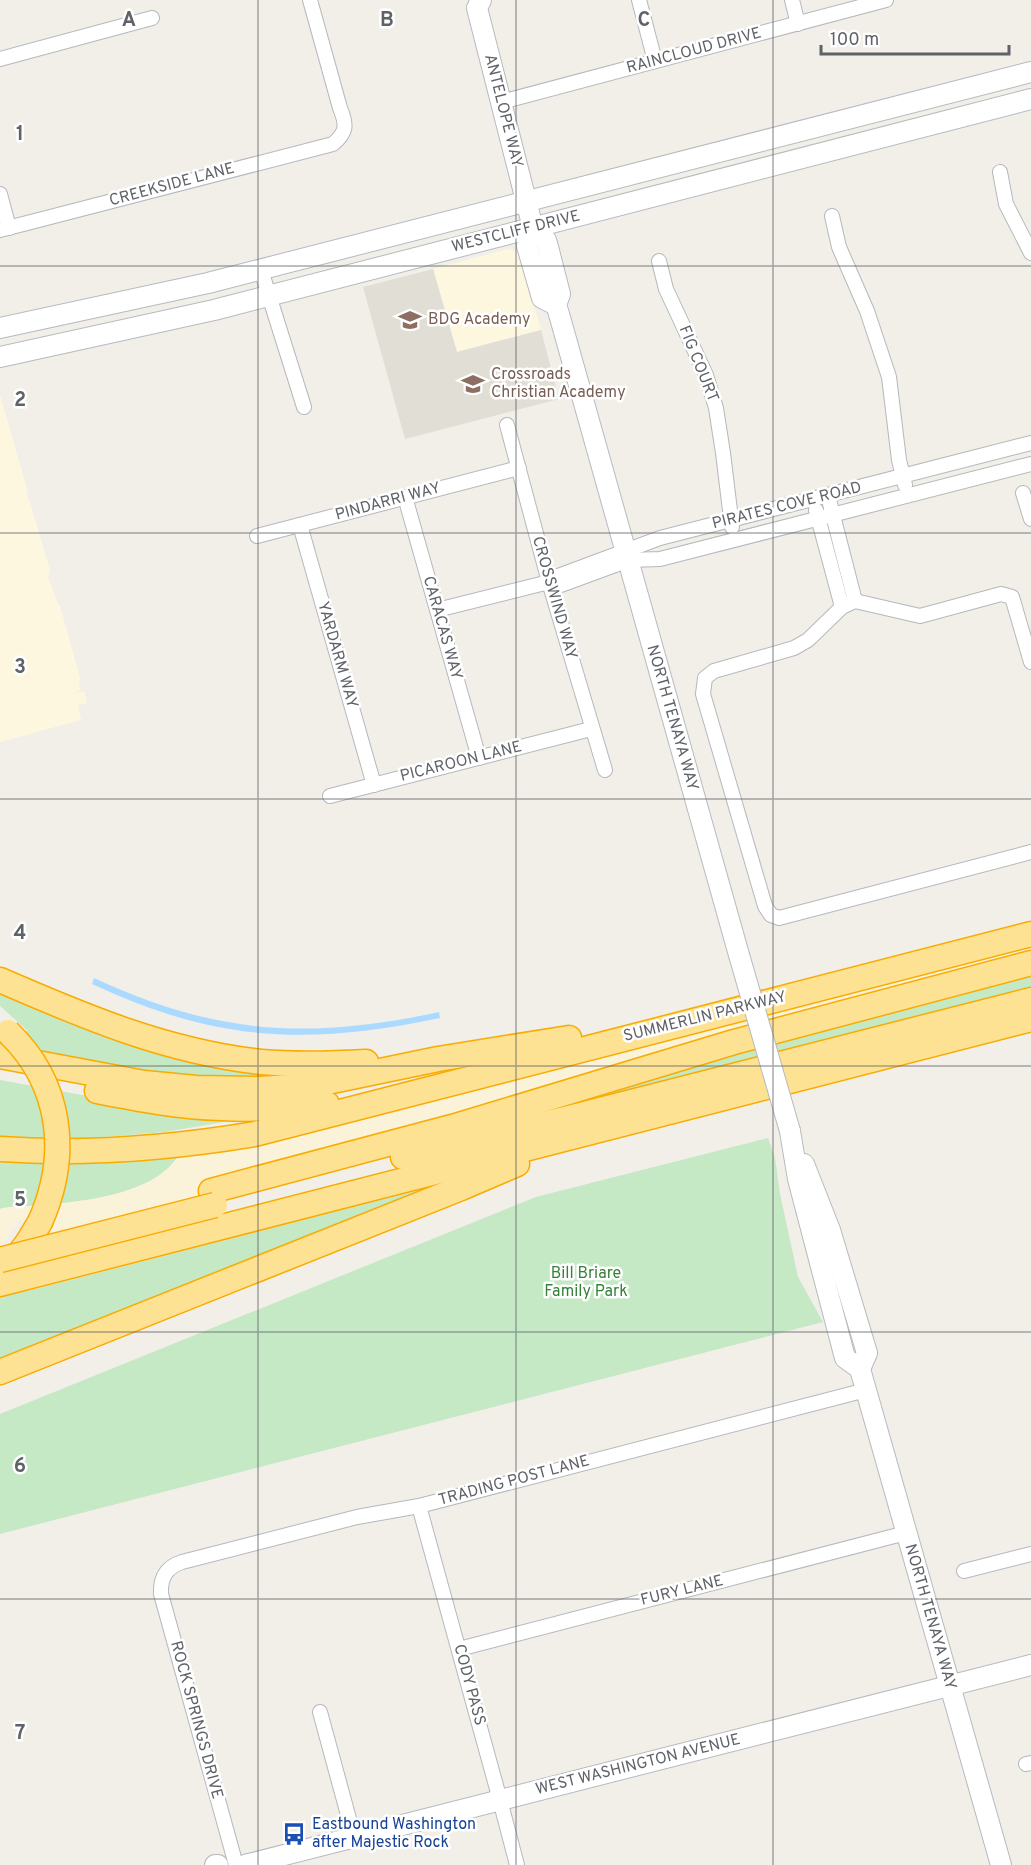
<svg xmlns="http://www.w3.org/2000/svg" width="1031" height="1865" font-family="Overpass,sans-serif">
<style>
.commercial{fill:#fef7e0}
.education{fill:#e1ded6}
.green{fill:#c5e8c5}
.sand{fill:#fbf3d9}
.water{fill:#aadaff}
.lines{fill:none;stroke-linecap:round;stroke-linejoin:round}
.street-casing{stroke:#b5b8bc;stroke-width:16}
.secondary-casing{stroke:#b6babf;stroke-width:22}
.highway-casing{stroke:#f9ab00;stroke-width:27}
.street{stroke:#fff;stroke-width:14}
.secondary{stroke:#fff;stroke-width:20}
.highway{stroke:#fde293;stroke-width:24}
.secondary-bridge-casing{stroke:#b6babf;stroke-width:22;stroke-linecap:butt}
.highway-bridge-casing{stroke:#f9ab00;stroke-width:27;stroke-linecap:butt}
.secondary-bridge{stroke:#fff;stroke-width:20}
.highway-bridge{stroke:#fde293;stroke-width:24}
.grid{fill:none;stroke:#5f6368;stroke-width:1.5;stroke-opacity:0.55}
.labels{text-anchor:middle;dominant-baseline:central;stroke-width:5;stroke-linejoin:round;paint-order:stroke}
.street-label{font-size:16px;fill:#5f6368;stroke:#fff}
.education-label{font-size:16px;fill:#785e54;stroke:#fff;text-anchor:start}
.park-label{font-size:16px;fill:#348238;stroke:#fff}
.transit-label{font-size:16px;fill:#164399;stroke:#fff;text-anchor:start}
.grid-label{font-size:20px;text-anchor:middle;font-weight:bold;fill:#5f6368;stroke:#fff;stroke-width:5;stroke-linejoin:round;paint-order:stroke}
</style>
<rect width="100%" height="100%" fill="#f1efe8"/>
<g class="commercial">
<path d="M508,249L515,251L520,257L541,330L457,352L433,269Z"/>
<path d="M0,395L28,492L26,495L29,499L50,570L48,578L56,598V600L60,606L80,678L79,687L81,689L75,693L84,691L87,703L78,705L81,720L0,742Z"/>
</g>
<path class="education" d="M433,269L457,352L541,330L559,399L405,439L363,287Z"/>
<g class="green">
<path d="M1031,973V990L485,1128L745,1047Z"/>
<path d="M0,988L287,1076C249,1078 210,1079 172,1075C114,1069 57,1057 0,1046V1032L28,1031L0,1006Z"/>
<path d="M0,1080L153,1108L265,1115L165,1132L78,1139L0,1136Z"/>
<path d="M768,1138L775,1158L780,1194L798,1277L823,1322L0,1534V1414L536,1197Z"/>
<path d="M178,1156C154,1197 72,1203 28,1206C17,1207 10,1206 0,1209V1160C60,1162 118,1162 178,1156Z"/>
<path d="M459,1180L0,1364V1292L36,1266L28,1291Z"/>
</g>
<path class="sand" d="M1030,948L945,977L520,1099L209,1182L218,1219L38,1249L54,1222L19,1220L0,1248V1209C10,1206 17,1207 28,1206C72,1203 153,1197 178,1156L279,1140L318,1130Z"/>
<path class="water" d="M94,978C217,1035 308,1040 439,1012L440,1018C307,1046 216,1042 92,984Z"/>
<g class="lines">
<g class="street-casing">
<g id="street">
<path d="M639,0L655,61"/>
<path d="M792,0L798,24"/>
<path d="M0,59L152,18"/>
<path d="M501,102L886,0"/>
<path d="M1000,172L1006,204L1031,253"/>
<path d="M0,194L9,228"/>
<path d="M832,216L839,247L867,311L889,377L899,460L905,485"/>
<path d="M0,230L333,144C347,132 347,125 340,108L310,0"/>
<path d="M659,261L666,289L706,375L716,408L723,453L732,527"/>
<path d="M261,270L304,407"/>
<path d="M507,425L549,582L605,770"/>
<path d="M1023,493L1031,519"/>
<path d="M828,496L855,601"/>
<path d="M405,497L479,758"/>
<path d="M816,510L842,607"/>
<path d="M300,525L374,785"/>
<path d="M257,536L519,468"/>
<path d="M549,582L561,585L629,560L660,559L1031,464"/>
<path d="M437,610L549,582L558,576L660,538L1031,443"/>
<path d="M1031,662L1012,597L1001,594L920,616L855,601L842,607L808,640L794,648L714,671L705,678L703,694L765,906L771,915L779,918L1031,852"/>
<path d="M330,796L591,729"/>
<path d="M419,1506L500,1800L517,1865"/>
<path d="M964,1571L1031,1554"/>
<path d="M459,1649L906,1533"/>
<path d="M320,1712L354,1837"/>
<path d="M1026,1764L1031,1763"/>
<path d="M236,1865L161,1594C160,1577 167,1567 182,1562L357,1517L419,1506L866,1390"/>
</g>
</g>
<g class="secondary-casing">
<g id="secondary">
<path d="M481,0L477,8L533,228L546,240L548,247L560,294L556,305L559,314L739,955"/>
<path d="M533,228L527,246L542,298L556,305"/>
<path d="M0,328L208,283L1031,72"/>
<path d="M0,357L214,310L1031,99"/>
<path d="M790,1131L798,1179L845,1358L860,1369L1001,1865"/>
<path d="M804,1164L830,1230L867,1353L860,1369"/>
<path d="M215,1865H218"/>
<path d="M245,1865L1031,1665"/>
</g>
</g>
<g class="highway-casing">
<g id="highway">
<path d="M0,980C85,1017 168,1052 261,1062C296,1065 331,1064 366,1062"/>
<path d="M0,1056L144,1083L196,1088L259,1089L308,1086L438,1059L569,1038"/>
<path d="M97,1091C138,1099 179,1107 221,1108C256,1110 292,1107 327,1104"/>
<path d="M0,1149C85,1155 171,1148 255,1134L1031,934"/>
<path d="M403,1157L565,1119L1031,1000"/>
<path d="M211,1191L459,1125L734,1042L1031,963"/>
<path d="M11,1265L28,1242L40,1222"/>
<path d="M0,1284L1031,1019"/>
<path d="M0,1372L461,1188L517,1164"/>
</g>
</g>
<use href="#street" class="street"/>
<use href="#secondary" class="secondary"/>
<use href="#highway" class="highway"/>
<g class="secondary-bridge-casing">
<path id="secondary-bridge" d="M739,955L790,1131"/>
</g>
<g class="highway-bridge-casing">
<g id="highway-bridge">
<path d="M8,1032C62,1084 70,1155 40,1222"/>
<path d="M0,1260L215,1205"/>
</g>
</g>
<use href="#secondary-bridge" class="secondary-bridge"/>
<use href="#highway-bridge" class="highway-bridge"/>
</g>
<path class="grid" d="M258,0V1865M516,0V1865M773,0V1865M0,266H1031M0,533H1031M0,799H1031M0,1066H1031M0,1332H1031M0,1599H1031"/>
<defs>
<g id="school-bare" transform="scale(1.8)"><path d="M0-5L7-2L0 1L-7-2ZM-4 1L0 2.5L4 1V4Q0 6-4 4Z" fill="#8d6e63" stroke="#fff" stroke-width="2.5" paint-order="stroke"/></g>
<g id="bus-bare" transform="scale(1.8)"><path d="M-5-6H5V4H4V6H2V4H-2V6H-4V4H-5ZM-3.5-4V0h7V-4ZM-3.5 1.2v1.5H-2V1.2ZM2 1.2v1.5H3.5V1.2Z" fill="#1a4fb4" stroke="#fff" stroke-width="2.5" paint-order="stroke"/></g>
</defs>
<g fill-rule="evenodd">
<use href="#school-bare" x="410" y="320"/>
<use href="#school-bare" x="473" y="384"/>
<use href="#bus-bare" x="294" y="1834"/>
</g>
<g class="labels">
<g class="street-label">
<text transform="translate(694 51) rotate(-15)">RAINCLOUD DRIVE</text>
<text transform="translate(503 111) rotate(76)">ANTELOPE WAY</text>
<text transform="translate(172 185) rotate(-15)">CREEKSIDE LANE</text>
<text transform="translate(516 232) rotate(-14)">WESTCLIFF DRIVE</text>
<text transform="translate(698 364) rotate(68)">FIG COURT</text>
<text transform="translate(388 502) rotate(-15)">PINDARRI WAY</text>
<text transform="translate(787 506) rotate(-14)">PIRATES COVE ROAD</text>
<text transform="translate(554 598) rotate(74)">CROSSWIND WAY</text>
<text transform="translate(442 628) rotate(74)">CARACAS WAY</text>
<text transform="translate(337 655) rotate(74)">YARDARM WAY</text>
<text transform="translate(672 718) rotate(74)">NORTH TENAYA WAY</text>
<text transform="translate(461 762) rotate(-14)">PICAROON LANE</text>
<text transform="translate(705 1017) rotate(-14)">SUMMERLIN PARKWAY</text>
<text transform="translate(514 1481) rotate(-15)">TRADING POST LANE</text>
<text transform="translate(682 1591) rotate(-14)">FURY LANE</text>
<text transform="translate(930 1617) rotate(74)">NORTH TENAYA WAY</text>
<text transform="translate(469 1685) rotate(75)">CODY PASS</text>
<text transform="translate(196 1720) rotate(75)">ROCK SPRINGS DRIVE</text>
<text transform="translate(638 1765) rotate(-14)">WEST WASHINGTON AVENUE</text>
</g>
<g class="education-label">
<text x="428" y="320">BDG Academy</text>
<text x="491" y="375">Crossroads<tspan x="491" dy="18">Christian Academy</tspan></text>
</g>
<g class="park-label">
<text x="586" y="1274">Bill Briare<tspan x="586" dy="18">Family Park</tspan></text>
</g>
<g class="transit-label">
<text x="312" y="1825">Eastbound Washington<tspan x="312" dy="18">after Majestic Rock</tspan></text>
</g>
</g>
<g class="grid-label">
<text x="129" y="26">A</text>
<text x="387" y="26">B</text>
<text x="644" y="26">C</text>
<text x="20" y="140">1</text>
<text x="20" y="406">2</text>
<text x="20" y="673">3</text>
<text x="20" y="939">4</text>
<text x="20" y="1206">5</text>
<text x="20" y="1472">6</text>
<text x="20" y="1739">7</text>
</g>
<path d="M821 45v9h188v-9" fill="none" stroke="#5f6368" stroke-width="3"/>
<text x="830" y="45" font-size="18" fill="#5f6368" stroke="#ffffff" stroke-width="4.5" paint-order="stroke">100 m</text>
</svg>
